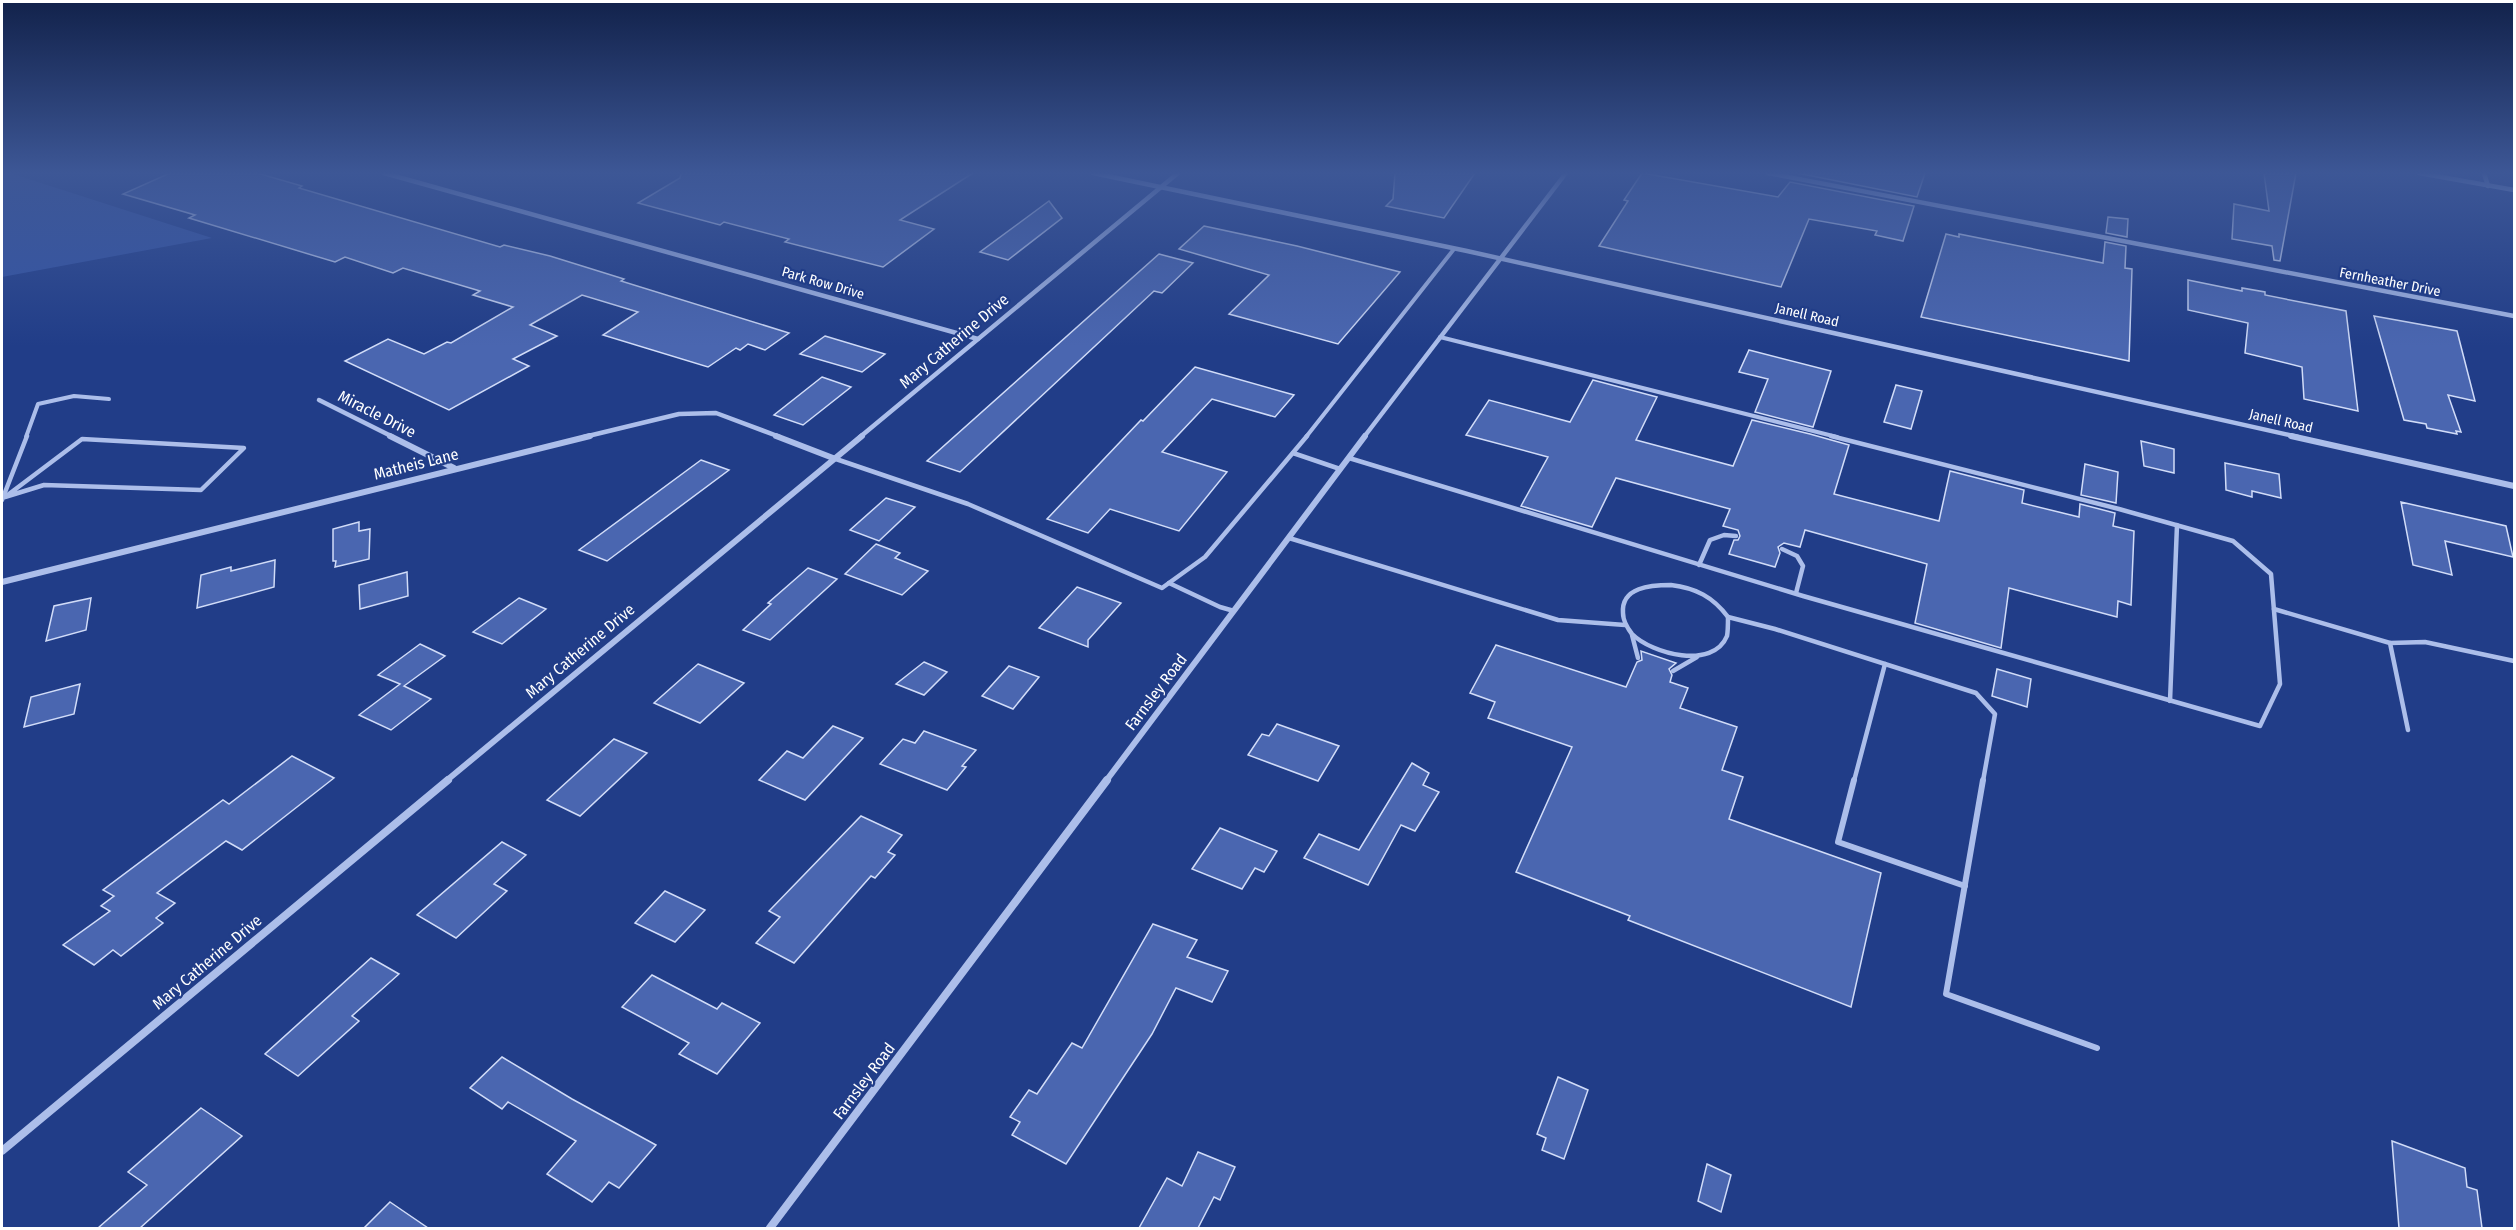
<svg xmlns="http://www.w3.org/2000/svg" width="2516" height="1230" font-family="'Fira Sans Condensed',sans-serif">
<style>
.green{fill:#3555a5}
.building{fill:#4a66b0;stroke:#d1dcf8;stroke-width:1.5}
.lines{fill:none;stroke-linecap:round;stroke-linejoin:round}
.service-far2{stroke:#acbeea;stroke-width:4}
.service-far1{stroke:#acbeea;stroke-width:4.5}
.service{stroke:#acbeea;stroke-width:6}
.minor-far2{stroke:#acbeea;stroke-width:4.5}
.minor-far1{stroke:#acbeea;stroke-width:6}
.minor{stroke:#acbeea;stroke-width:8}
.labels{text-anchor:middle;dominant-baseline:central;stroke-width:4.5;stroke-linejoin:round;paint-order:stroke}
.far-street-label{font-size:14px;fill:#fff;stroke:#213d88}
.street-label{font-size:16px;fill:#fff;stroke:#213d88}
</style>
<rect width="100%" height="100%" fill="#213d88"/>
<path class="green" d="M2,173H10L212,238L2,277Z"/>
<g class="building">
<path d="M170,173H257L302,186L299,188L500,247L504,245L550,256L624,279L621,281L789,333L765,350L748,344L740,350L736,348L708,367L603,335L638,312L582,295L530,325L557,336L513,359L529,366L449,410L345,361L388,339L424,354L447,342L451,343L513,307L473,295L480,291L403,268L393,273L345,257L335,262L189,218L195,215L123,194Z"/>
<path d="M681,173H973L900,220L934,229L883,267L785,242L789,239L724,222L720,225L638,203L680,178Z"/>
<path d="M1395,173H1475L1444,218L1386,206L1393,199Z"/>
<path d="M1642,173L1778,197L1790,182L1914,206L1903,241L1875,235L1877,231L1809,219L1781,287L1599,246L1628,201L1624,200Z"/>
<path d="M1797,173H1925L1917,197Z"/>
<path d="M2264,173H2296L2280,261L2274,260L2272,246L2232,239L2234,204L2269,211Z"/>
<path d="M1049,201L1062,218L1008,260L980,252Z"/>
<path d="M2108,217L2128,219L2127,237L2106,233Z"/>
<path d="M1204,226L1297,246L1400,272L1338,344L1229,314L1269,275L1179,249Z"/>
<path d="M1946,234L1959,237V234L2103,263L2105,242L2126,246L2125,268L2132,269L2129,361L1921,317Z"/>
<path d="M1159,254L1193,263L1162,293L1154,291L960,472L927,461Z"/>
<path d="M2188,280L2242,291V288L2265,292V295L2346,311L2358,411L2304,399L2302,367L2245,353L2248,323L2188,310Z"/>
<path d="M2374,316L2457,331L2475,401L2448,395L2461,432L2456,431L2457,434L2427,428L2426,424L2404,420Z"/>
<path d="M825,336L885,354L862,372L800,354Z"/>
<path d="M1749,350L1831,371L1813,427L1755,412L1768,379L1739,372Z"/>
<path d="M1195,367L1294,395L1275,417L1212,399L1162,452L1227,472L1179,531L1110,509L1088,533L1047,519L1141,420L1143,421Z"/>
<path d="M822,377L851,387L803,425L774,415Z"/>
<path d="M1593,380L1657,397L1636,440L1733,466L1752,420L1810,434L1849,445L1834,494L1939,521L1950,471L2024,490L2022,503L2079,517L2080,504L2115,513L2113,526L2134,531L2131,605L2118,601L2117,617L2009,588L2001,648L1915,623L1927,564L1805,530L1800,547L1784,543L1778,547L1780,553L1775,567L1729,554L1734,540H1738L1740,536L1738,530L1723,526L1730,509L1616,478L1592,527L1521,506L1548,457L1466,435L1489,400L1570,422Z"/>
<path d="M1896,385L1922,391L1911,429L1884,422Z"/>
<path d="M2141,441L2174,449V473L2144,466Z"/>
<path d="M701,460L729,470L607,561L579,550Z"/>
<path d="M2225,463L2279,474L2281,498L2252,491V497L2226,490Z"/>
<path d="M2085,464L2118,472L2116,503L2081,495Z"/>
<path d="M886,498L915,507L879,541L850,530Z"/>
<path d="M2401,502L2506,526L2513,557L2445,541L2452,575L2413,565Z"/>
<path d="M359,522V531L370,529L369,559L335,567L336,561H333V529Z"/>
<path d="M876,544L900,553L895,558L928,571L902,595L845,574Z"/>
<path d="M275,560L274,587L197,608L201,575L231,567V571Z"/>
<path d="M808,568L837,579L770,640L743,630L771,604L768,603Z"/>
<path d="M407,572L408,596L360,609L359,585Z"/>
<path d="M1077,587L1121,603L1088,640V647L1039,628Z"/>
<path d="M91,598L86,630L46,641L54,606Z"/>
<path d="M519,598L546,609L502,644L473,632Z"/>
<path d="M420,644L445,656L404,686L431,699L391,730L359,715L400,684L378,675Z"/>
<path d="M1496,645L1626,687L1637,662L1642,660L1641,651L1676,663L1669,669L1672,675L1670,682L1688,688L1680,708L1737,727L1722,770L1743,777L1729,819L1881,873L1851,1007L1628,920L1630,916L1516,872L1572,747L1488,718L1495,702L1470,693Z"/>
<path d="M924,662L947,672L924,695L896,684Z"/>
<path d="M698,664L744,683L700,723L654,703Z"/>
<path d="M1009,666L1039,677L1013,709L982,696Z"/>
<path d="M1997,669L2031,679L2027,707L1992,696Z"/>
<path d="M80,684L74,714L24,727L31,697Z"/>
<path d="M1277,724L1339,746L1318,781L1248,755L1262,734L1269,736Z"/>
<path d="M833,726L863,738L805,800L759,780L787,751L803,758Z"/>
<path d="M924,731L976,750L962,766L966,767L947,790L880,764L903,739L915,743Z"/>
<path d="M614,739L647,753L580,816L547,800Z"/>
<path d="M292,756L334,778L242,850L226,841L157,893L175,903L156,918L163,923L121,956L113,950L94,965L63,945L110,911L101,906L114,896L103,890L223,800L229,804Z"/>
<path d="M1412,763L1429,773L1423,785L1439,792L1415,831L1401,825L1368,885L1304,858L1319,834L1359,850Z"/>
<path d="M861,816L902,835L888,852L895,855L875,878L871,876L794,963L756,943L780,917L769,911Z"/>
<path d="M1220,828L1277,851L1264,872L1255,868L1242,889L1192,869Z"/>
<path d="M502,842L526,855L494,884L507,891L456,938L417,915Z"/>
<path d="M665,891L705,910L675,942L635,923Z"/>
<path d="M1153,924L1197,940L1187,957L1228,971L1212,1002L1176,988L1152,1034L1066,1164L1012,1135L1020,1122L1010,1117L1029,1090L1037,1094L1072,1043L1082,1048Z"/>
<path d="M371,958L399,974L352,1016L359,1021L298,1076L265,1054Z"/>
<path d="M652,975L717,1009L722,1003L760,1023L717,1074L679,1054L689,1043L622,1007Z"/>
<path d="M502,1057L572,1099L656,1145L619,1188L609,1182L592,1202L547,1174L576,1141L508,1102L502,1109L470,1088Z"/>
<path d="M1558,1077L1588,1090L1564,1159L1542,1150L1546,1138L1537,1134Z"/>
<path d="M201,1108L242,1136L140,1228H98L147,1185L128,1172Z"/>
<path d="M2392,1141L2465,1168L2467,1187L2477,1190L2482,1228H2399Z"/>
<path d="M1198,1152L1235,1167L1220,1200L1214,1197L1198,1228H1139L1167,1178L1182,1186Z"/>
<path d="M1707,1164L1731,1175L1721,1212L1698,1201Z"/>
<path d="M390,1202L428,1228H364Z"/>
</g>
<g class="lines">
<g class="service-far2">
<path d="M1440,337L1837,437"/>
<path d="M26,437L38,404L74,396L109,399"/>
<path d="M1306,437L1454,249"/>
</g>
<g class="service-far1">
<path d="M82,439L244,448L201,490L44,485L5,497Z"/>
<path d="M1293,453L1340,469"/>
<path d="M833,458L968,504L1162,588L1205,557L1307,436"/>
<path d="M1349,458L1803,596L2260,726L2280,684L2271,574L2233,541L2119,509L1831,436"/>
<path d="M2,500L27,436"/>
<path d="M1289,538L1558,620L1625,625"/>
<path d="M1782,549L1797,556L1803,566L1796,593"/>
<path d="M1699,565L1710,540L1724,535L1736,536"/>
<path d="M1169,583L1220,607L1234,611"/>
<path d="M1671,585C1696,588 1713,597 1728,617C1728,622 1728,631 1727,636C1713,670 1652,654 1632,634C1628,629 1623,620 1623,613C1621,587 1651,585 1671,585Z"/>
<path d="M2274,609L2390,643L2408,730"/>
<path d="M1728,617L1775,629L1976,693L1995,714L1983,781"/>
<path d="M1632,635L1638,658"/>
<path d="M2390,643L2425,642L2514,661"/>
<path d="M1673,671L1697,657"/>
<path d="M2170,701L2177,525"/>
<path d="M1854,781L1885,664"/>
</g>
<g class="service">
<path d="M1854,780L1838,842L1965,886"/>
<path d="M1983,780L1946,994L2097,1048"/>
</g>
<g class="minor-far2">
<path d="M384,173L978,339"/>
<path d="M1093,173L1467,251L2298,437"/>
<path d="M1768,173L2514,316"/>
<path d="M2419,173L2514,190"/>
<path d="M2484,173L2488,186"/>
<path d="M319,400L393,437"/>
<path d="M584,437L679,414L716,413L780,437"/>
<path d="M860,437L1178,173"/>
<path d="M1364,437L1566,173"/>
</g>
<g class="minor-far1">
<path d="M390,436L454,468"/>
<path d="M776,436L833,458"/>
<path d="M2291,436L2514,486"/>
<path d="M2,582L590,436"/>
<path d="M446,781L862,436"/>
<path d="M1106,781L1365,436"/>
</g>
<g class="minor">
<path d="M2,1151L448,780"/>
<path d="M770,1228L1107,780"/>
</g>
</g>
<linearGradient id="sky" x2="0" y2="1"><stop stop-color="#12224b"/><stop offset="0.5" stop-color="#3d5796"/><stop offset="1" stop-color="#3d5796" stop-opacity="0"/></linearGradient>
<rect width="2516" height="346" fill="url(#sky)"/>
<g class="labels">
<g class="far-street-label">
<text transform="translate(2390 282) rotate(11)">Fernheather Drive</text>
<text transform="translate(823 283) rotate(16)">Park Row Drive</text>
<text transform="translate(1807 315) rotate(13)">Janell Road</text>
<text transform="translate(2281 421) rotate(13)">Janell Road</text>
</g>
<g class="street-label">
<text transform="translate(954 341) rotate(-40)">Mary Catherine Drive</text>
<text transform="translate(377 414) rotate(27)">Miracle Drive</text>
<text transform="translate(416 464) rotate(-14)">Matheis Lane</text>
<text transform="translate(580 651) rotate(-40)">Mary Catherine Drive</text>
<text transform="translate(1156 692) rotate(-53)">Farnsley Road</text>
<text transform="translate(207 962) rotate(-40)">Mary Catherine Drive</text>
<text transform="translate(864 1081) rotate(-53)">Farnsley Road</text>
</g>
</g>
<rect width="2516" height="1230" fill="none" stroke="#ffffff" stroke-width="6"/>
</svg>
